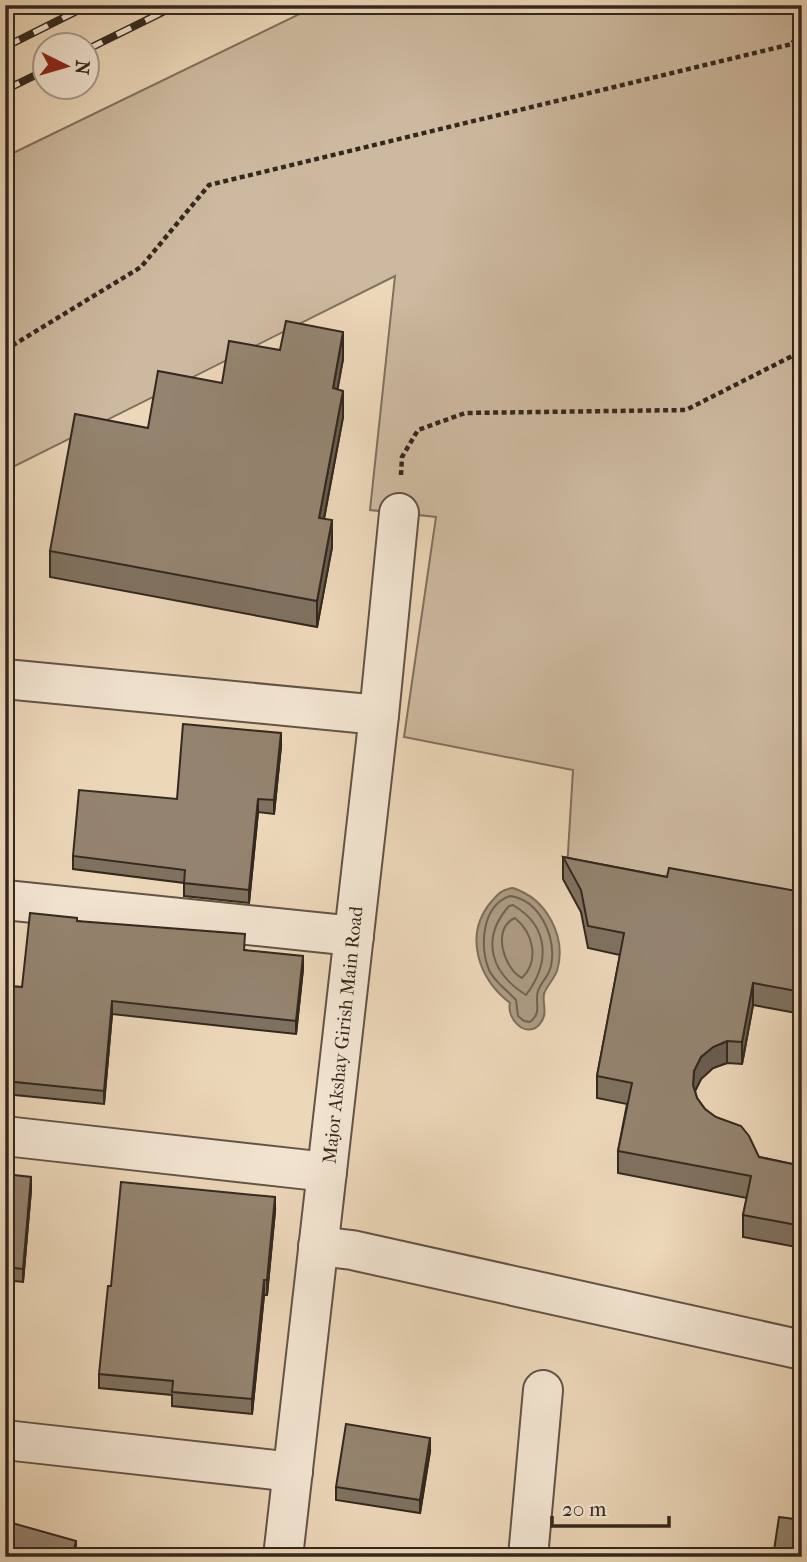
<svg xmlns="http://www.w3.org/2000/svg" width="807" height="1562" font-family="'IM FELL French Canon',serif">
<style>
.green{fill:#cdb99f;stroke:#80705e;stroke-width:2}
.water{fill:#ad9c84;stroke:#7d6e5b;stroke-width:2}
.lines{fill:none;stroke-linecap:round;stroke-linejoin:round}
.shore{stroke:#706251;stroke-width:2}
.minor-casing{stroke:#625445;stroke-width:42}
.path{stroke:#34281e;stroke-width:4.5;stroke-dasharray:5 3.5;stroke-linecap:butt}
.minor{stroke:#f3e5d2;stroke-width:38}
.rail-casing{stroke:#34281e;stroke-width:8}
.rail{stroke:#f3e5d2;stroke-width:5;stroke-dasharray:16;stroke-linecap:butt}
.wall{fill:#7f715f;stroke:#34281e;stroke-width:2}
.shaded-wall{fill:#685c4e;stroke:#34281e;stroke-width:2}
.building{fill:#94836f;stroke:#34281e;stroke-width:2}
.labels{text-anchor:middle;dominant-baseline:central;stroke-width:6;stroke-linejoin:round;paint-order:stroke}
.street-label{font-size:19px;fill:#34281e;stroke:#f3e5d2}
</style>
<rect width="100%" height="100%" fill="#ecd7b9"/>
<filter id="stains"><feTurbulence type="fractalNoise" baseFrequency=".00286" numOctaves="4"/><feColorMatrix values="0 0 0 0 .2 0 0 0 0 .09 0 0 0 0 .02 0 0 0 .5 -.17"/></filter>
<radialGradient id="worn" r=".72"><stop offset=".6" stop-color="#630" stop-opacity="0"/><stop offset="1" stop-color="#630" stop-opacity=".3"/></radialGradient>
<path class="green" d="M318,5H802V900L567,869L573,770L404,737L436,517L370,510L395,276L5,471V157Z"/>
<path class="water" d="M513,888C547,899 567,937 557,971C554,979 546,987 544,994C542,1005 549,1014 539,1025C525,1039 506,1018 510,1003C479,979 463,936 491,902C498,894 502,889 513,888Z"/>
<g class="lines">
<g class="shore">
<path d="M510,896C540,900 557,938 551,966C549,976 541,982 538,991C534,1003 543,1012 530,1022L524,1021L518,1016L516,1000C507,990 497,984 490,972C479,949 481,906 510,896Z"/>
<path d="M513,905C550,927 550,963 526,995C491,973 480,939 509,906Z"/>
<path d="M515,918C533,933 540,960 522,978C504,969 491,928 515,918Z"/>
</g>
<g class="minor-casing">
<g id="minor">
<path d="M5,679L379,715"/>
<path d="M5,900L354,936"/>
<path d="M5,1136L327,1172"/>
<path d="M318,1246L352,1250L802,1350"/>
<path d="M5,1440L293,1472"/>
<path d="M283,1557L379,715L399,513"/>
<path d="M528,1557L543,1390"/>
</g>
</g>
<g class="path">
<path d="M5,350L141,267L209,185L792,44L802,26"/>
<path d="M401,475L402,457L418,430L465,413L686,410L802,351"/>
</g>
<use href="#minor" class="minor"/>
<g class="rail-casing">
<g id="rail">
<path d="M5,47L89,5"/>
<path d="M88,49L177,5"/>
<path d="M5,90L46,70"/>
</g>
</g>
<use href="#rail" class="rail"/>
</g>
<g class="wall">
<path d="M280,350L343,359L337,389L343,417L324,519L332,547L317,627L50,577V551L222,383Z"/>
<path d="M5,699L13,713L7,785H5Z"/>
<path d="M281,746L274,814L258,812L249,903L184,896V883L73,869V856Z"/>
<path d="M563,857L667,877L802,892V1014L753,1005L742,1064L727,1063L713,1068L701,1079L695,1091L697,1098L705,1109L759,1157L802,1166V1248L743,1237V1215L747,1198L618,1173V1151L627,1104L597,1098V1076L620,955L588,948L581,912L563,879Z"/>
<path d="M77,921L245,950L303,969L296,1034L112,1014L104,1104L5,1094V986L22,987Z"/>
<path d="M5,1174L31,1190L23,1282L5,1280Z"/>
<path d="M275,1211L267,1295H264L252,1414L172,1406V1395L99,1388V1374Z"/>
<path d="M430,1451L420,1513L336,1500V1487Z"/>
</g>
<g class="shaded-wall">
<path d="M343,332V359L333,415V388Z"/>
<path d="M343,391V417L319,544V518Z"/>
<path d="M332,520V547L317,627V601Z"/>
<path d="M13,700V713L7,785V772Z"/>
<path d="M281,733V746L274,814V800Z"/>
<path d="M258,799V812L249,903V890Z"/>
<path d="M303,956V969L296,1034V1021Z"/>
<path d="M753,983V1005L742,1064V1042Z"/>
<path d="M112,1001V1014L104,1104V1091Z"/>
<path d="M727,1041V1063L713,1068L701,1079L694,1093L693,1085L694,1071L701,1057L713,1047Z"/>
<path d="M31,1177V1190L23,1282V1269Z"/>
<path d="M275,1197V1211L267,1295V1280Z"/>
<path d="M264,1280V1295L252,1414V1399Z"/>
<path d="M430,1438V1451L420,1513V1500Z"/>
<path d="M76,1541V1557H72Z"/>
</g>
<g class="building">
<path d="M286,321L343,332L333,388L343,391L319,518L332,520L317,601L50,551L75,414L148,428L158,371L222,383L229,341L280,350Z"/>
<path d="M5,699L13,700L7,772H5Z"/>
<path d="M183,724L281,733L274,800L258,799L249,890L184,883L185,870L73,856L79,790L177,799Z"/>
<path d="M563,857L667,877L669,868L802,892V992L753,983L742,1042L727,1041L713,1047L701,1057L694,1071L693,1085L697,1098L705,1109L716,1117L741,1126L749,1136L759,1157L802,1166V1226L743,1215L751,1176L618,1151L632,1083L597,1076L624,933L588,926L581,890Z"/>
<path d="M30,913L77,918V921L245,934L244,950L303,956L296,1021L112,1001L104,1091L5,1081V986L22,987Z"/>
<path d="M5,1174L31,1177L23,1269L5,1267Z"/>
<path d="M121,1182L275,1197L267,1280H264L252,1399L172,1392L173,1381L99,1374L108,1286H111Z"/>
<path d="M346,1424L430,1438L420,1500L336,1487Z"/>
<path d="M779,1517L802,1520V1557H773Z"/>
<path d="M5,1521L76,1541L72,1557H5Z"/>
</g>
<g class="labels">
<g class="street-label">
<text transform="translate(343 1035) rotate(-84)">Major Akshay Girish Main Road</text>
</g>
</g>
<rect width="807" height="1562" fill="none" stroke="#ecd7b9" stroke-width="28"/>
<rect x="7" y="7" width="793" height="1548" fill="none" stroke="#34281e" stroke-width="3.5"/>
<rect x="14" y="14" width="779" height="1534" fill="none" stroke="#34281e" stroke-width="2"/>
<g transform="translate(66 66) rotate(95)"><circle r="33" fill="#f3e5d2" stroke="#a7998a" stroke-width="2"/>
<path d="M0-5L12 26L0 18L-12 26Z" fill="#8f2418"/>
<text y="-10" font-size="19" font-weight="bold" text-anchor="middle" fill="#34281e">N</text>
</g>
<path d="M552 1516v10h117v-10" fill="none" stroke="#34281e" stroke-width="3.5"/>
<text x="562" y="1516" font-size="21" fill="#34281e" stroke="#f3e5d2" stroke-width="5" paint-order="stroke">20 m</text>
<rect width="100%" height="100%" filter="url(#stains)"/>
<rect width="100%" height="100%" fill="url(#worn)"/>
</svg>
